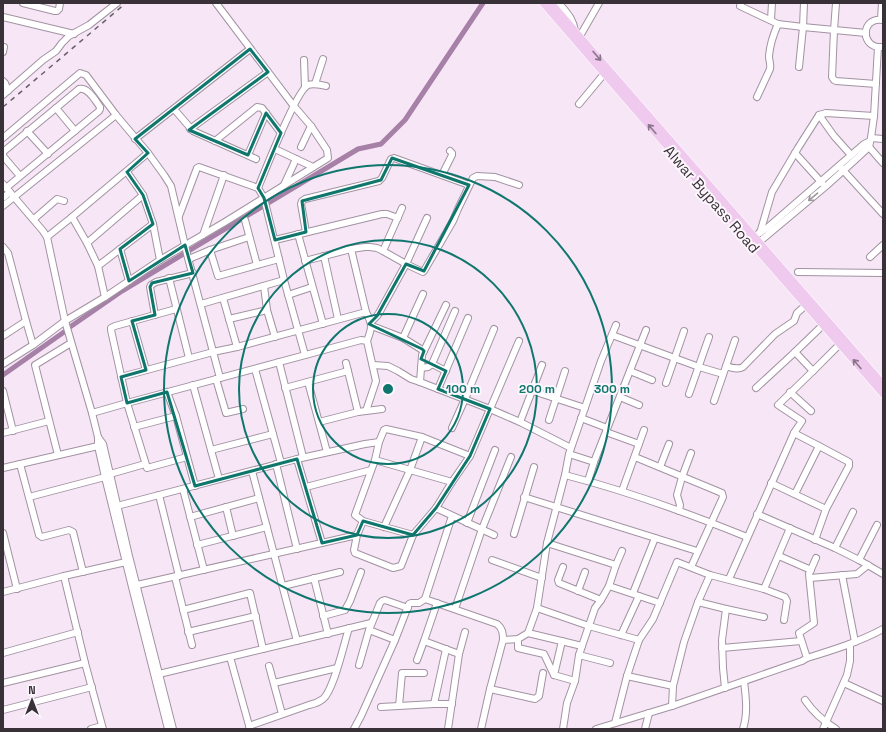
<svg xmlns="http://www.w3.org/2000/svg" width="886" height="732" font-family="'Space Grotesk',sans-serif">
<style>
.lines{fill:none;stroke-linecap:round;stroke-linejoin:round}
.canal{stroke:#a680a6;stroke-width:5}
.minor-casing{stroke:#a293a2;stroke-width:8}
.major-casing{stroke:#fff;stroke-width:8}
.minor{stroke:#fff;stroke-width:6}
.major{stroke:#efcaee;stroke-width:7}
.rail{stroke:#686068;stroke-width:1.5;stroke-dasharray:5 5;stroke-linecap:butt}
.oneway{stroke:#8a768a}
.oneway2{stroke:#9c989c}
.marked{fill:none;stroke:#0f766e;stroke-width:3;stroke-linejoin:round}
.ring{fill:none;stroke:#0f766e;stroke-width:2}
.labels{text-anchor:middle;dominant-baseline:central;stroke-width:4;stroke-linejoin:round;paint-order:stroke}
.street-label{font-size:15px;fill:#383238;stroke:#fdf6fd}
.centre{fill:#0f766e;stroke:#fdf6fd;stroke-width:2}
.ring-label{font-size:12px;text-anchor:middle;font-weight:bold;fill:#0f766e;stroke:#fdf6fd;stroke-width:4;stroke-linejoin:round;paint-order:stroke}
</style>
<rect width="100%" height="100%" fill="#f6e6f6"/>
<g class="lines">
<g class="canal">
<path d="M70,327L122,291L358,149L381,144L405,120L483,3"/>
<path d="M3,375L64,332"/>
</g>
<g class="minor-casing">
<g id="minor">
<path d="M23,3L55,11H57L59,9L60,3"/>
<path d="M559,3C567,13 573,18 575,31"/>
<path d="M741,3L740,6L778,24"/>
<path d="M836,3L834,30L832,77L834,80L836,81L876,84"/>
<path d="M3,17L74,34"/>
<path d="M881,19L882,3"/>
<path d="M771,20L772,3"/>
<path d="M883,20C861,16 859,49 883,47"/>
<path d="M580,36L599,3"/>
<path d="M3,47H4L3,52"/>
<path d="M304,60L305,87"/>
<path d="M799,67L803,27L804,3"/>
<path d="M3,81L5,83L8,91"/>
<path d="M315,84L323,59"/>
<path d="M3,95L43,60L56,51L62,43L69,36L89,25L117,3"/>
<path d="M757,97L770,69C771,64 769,61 769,56C770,44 773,35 778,24L803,27L866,33"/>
<path d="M579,104L604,74"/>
<path d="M56,108L75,131"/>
<path d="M174,109L193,131L256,159"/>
<path d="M819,115L834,136L851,155"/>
<path d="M190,129L268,72"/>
<path d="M27,131L48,154"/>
<path d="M3,138L80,73L86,75L116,115L148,153L164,175L171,186L188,258L220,378"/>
<path d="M871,138L883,139"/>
<path d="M135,139L250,49"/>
<path d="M215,141L257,107L262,108L281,133"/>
<path d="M301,147L311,126"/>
<path d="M869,147L883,163"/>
<path d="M275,149L313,167"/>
<path d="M795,153L822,183"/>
<path d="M248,155L266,113"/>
<path d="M841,168L883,214"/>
<path d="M127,172L143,195L153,224L160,260"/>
<path d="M442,175L452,155V153L450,151"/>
<path d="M3,184L43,231L47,237L65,321L92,413L98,437V446L105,477L132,587L168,729"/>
<path d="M284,185L296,159"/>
<path d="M6,188L99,111L100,109V107C95,100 88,87 79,89L3,152V156L20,176"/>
<path d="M3,198L10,192"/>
<path d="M3,206L116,115"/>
<path d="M179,216L197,168L199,167L258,188"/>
<path d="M72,217L87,243L98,266L105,297"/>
<path d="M34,219L57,199L64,201"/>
<path d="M245,220L257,265"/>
<path d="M306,232L301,204L302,201L305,199L379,181L382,178L391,159L394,158L469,185"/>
<path d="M759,233L767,228L864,144L870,141"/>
<path d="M760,233L772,192L798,148L819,115L826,113L874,116"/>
<path d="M298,234L323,324"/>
<path d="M203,235L224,175"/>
<path d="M47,237L72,217L148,153"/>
<path d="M275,240L382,214H387L398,218"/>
<path d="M759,242L825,187L855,160L869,147L871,138L874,116L878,47"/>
<path d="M87,243L143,195"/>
<path d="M3,247L8,253L26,321L33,345"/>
<path d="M120,249L129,281"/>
<path d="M210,250L218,276L279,259"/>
<path d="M383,251L402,208"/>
<path d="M324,256L338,319"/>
<path d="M870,257L883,245"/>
<path d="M189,259L210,250L249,237"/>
<path d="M305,261L351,249L365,247H370L377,248L383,251L406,264L423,272L424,271L453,221L458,209L473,178L477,176L495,177L519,185"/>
<path d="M98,266L153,224"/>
<path d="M798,272L883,273"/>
<path d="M169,278L189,358"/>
<path d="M264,286L267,310"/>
<path d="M288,295L312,287"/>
<path d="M223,298L237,347L366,312L351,249"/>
<path d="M201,304L284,280"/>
<path d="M176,309L115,326L111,328V330L127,403L147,468L187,457"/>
<path d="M366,312C373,325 372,328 367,341"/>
<path d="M155,315L150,287L151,285L156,282L193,273"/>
<path d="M229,319L267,310L275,337"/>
<path d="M132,321L146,370"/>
<path d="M371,322L377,316L379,313L406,264L427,218"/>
<path d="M372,326L403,338L424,351"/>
<path d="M612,335L699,367L723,374"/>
<path d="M3,336L26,321"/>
<path d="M403,338L423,294"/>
<path d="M795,352L823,325"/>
<path d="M305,355L284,280L264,198L258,188C264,173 297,90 308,85C313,83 321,85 326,86"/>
<path d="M279,362L303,457"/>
<path d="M346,363L358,412"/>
<path d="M3,364L33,345L65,321L105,297L160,260L225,222L328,158L327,150L311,126L293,105L216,3"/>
<path d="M432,364L446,371"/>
<path d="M373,365L388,366L398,371L411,379L420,382L490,409L520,422L571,448"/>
<path d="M726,366C732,368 738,370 743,367L775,334L794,321L797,313L806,305"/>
<path d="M421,368L428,367L432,364L455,311"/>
<path d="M255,369L281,463"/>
<path d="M630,371L652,380"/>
<path d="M121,377L213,352L237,347"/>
<path d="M216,379L226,413L243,409"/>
<path d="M308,382L327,452"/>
<path d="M420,382L422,355L446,305"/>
<path d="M666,383L684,331"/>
<path d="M193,385L219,479"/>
<path d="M285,388L348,371"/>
<path d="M756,388L795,352L813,371"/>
<path d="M438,389L468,318"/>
<path d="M3,391L13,431"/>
<path d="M533,391L585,408"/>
<path d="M167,392L176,416"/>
<path d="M790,392L811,411"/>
<path d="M689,394L709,337"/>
<path d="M620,397L639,405"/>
<path d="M714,401L735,340"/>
<path d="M92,413L127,403L361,340L367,341L376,381L366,411"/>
<path d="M581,418L607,428"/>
<path d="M549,420L565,371"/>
<path d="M319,422L358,412L382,409"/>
<path d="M520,422L542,365"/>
<path d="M134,427L176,416L195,486"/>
<path d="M452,428L465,399L494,329"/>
<path d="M606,432L639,444"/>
<path d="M3,433L49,421"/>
<path d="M794,433L819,446L849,462V466L826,509"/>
<path d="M98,437L103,444L129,556L173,729"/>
<path d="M211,450L273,434"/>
<path d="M569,454L594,462L646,330"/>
<path d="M58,455L35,365L71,343"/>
<path d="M470,456L519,341"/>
<path d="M635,457L722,493L723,497L691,567"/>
<path d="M297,459L322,543"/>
<path d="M375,460L379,442"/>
<path d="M20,464L39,535L42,537L69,530L73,532L83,572"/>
<path d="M276,464L297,549"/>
<path d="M660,467L669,444"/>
<path d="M3,468L98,446"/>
<path d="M252,471L297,641"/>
<path d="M110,474L145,464"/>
<path d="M565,475C627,491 688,513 747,537"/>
<path d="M588,481L594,462"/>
<path d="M771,483L826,509L815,540"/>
<path d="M306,487L371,470"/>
<path d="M183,489L204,570"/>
<path d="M622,491L644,430"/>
<path d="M795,494L819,446"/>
<path d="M159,495L179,576"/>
<path d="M29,497L105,477"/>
<path d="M524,497L697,551"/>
<path d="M117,506L297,459L365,444L379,442L384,430L386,429L422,437L470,456L452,482L436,508L413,535"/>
<path d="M226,507L233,536"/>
<path d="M436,508L494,535"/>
<path d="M679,511L680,505L677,495L682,477L691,453"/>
<path d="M757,514L835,548L859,560L883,574"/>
<path d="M452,516L425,599L497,624C503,629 503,634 503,640"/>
<path d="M190,517L259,498"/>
<path d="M363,521L355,515L375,460L452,482"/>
<path d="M467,523L495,450"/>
<path d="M384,527L410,470L422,437"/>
<path d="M3,533L17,589"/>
<path d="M514,534L534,467"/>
<path d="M547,543L616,565L609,586L660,603"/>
<path d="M197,545L267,527"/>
<path d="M835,548L853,512"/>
<path d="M779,556L811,570"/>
<path d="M492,560L542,578"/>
<path d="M859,560L877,525"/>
<path d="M616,565L622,551"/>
<path d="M563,567L558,580L559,583L601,600"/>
<path d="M842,575L855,642"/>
<path d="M64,576L85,663L103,729"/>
<path d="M175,577L192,645"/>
<path d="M314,578L328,634"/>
<path d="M810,578L857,574L868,565"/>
<path d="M729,579L794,433L802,421L778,405L813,371L840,344"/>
<path d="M137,585L357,535L354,550L355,553L393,568L401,566L413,535L363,521L357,535"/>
<path d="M283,586L340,572"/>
<path d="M764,589L790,528"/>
<path d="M578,591L585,572"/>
<path d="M3,592L64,576L126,562"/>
<path d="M633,593L655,538"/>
<path d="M698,602L726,609L764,617"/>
<path d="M437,603L424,641L459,654"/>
<path d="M537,608L589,626L639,640"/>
<path d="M455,609L482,529L511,457"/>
<path d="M183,610L250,593L263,649"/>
<path d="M323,616L345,610L350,601L361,572"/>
<path d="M369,630L395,640"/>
<path d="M188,632L256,616"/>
<path d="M528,633L582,646"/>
<path d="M621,635L639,596"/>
<path d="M518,639V648L544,654L554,675"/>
<path d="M562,641L554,675L575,681"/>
<path d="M722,648L801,641"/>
<path d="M3,653L78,632"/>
<path d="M579,655L610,663"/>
<path d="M230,657L250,729"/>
<path d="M807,658L799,633L814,623L809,574L816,558"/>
<path d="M417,660L424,641"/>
<path d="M359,665L369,630L380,603L382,601L385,600L408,608"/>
<path d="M269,666L282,714"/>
<path d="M159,674L371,623"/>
<path d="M627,676L673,686"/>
<path d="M3,683L85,663"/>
<path d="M274,683L337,668"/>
<path d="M844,683L883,701"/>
<path d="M725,688L723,668L722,640L726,609"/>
<path d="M490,689L535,699L539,696L543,673"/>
<path d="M805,700C813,712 823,721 836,729"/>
<path d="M434,704L446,649"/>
<path d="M399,706L402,673H424"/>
<path d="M672,706L673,686L684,642L698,602L710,575"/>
<path d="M381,707L434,704H452"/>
<path d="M3,710L92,687"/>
<path d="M615,723L627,676L639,640L653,619L677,562L710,575L764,589L785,597L787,601L784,620"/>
<path d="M249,726L309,705C314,704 319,702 323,699C334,690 344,643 349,628"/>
<path d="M91,729L102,726"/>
<path d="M354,729L361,716L395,640L409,604L411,603H419L425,599"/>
<path d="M448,729L459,654L465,632"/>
<path d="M481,729L490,689L503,640L518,639L528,633L537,608L547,543L565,475L569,454L601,361L616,325"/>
<path d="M563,729L567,703L575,681L579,655L582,646L595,608L601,600L609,586"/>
<path d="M596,729L672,706L802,661L807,658C833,650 859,642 883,629"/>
<path d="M645,729L649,713"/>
<path d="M743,729C748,713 746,698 744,681"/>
<path d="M823,729L847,675L850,661V644"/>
</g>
</g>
<g class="major-casing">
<g id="major">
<path d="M543,3L645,121L883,394"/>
<path d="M551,3L575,31L883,384"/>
</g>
</g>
<use href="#minor" class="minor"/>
<use href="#major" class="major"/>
<path class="rail" d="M3,107L126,3"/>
</g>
<defs><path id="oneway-shaft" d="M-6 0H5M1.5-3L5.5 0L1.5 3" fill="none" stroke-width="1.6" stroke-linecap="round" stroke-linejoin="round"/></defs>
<g class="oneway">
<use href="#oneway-shaft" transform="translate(597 56) rotate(49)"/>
<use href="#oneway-shaft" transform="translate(652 129) rotate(-131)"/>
<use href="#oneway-shaft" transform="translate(857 364) rotate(-131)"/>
</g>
<use class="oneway2" href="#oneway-shaft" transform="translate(813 197) rotate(140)"/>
<path class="marked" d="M250,49L268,72L189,130L248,155L266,113L281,133L258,188L264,198L275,240L306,232L302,201L381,180L392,158L469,185L424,271L406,264L377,316L369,324L422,349L424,351L421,359L446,371L438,389L490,409L470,456L436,508L413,535L363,521L357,535L322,543L297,459L195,486L167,392L127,403L121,377L146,370L132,321L155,315L150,287L152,283L193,273L185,245L129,281L120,249L153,224L143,195L127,172L148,153L135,139Z"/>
<g class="ring">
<circle cx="388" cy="389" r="75"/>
<circle cx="388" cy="389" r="149"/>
<circle cx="388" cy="389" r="224"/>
</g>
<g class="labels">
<g class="street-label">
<text transform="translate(712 199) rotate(49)">Alwar Bypass Road</text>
</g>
</g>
<circle cx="388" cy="389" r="6" class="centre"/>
<g class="ring-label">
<text x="463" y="393">100 m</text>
<text x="537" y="393">200 m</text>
<text x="612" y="393">300 m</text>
</g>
<rect width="886" height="732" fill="none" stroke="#383238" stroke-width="8"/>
<g transform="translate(32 700)" stroke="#fdf6fd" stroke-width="3" paint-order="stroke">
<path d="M0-3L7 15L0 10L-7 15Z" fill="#383238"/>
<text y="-6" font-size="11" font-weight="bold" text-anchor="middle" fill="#383238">N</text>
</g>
</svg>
